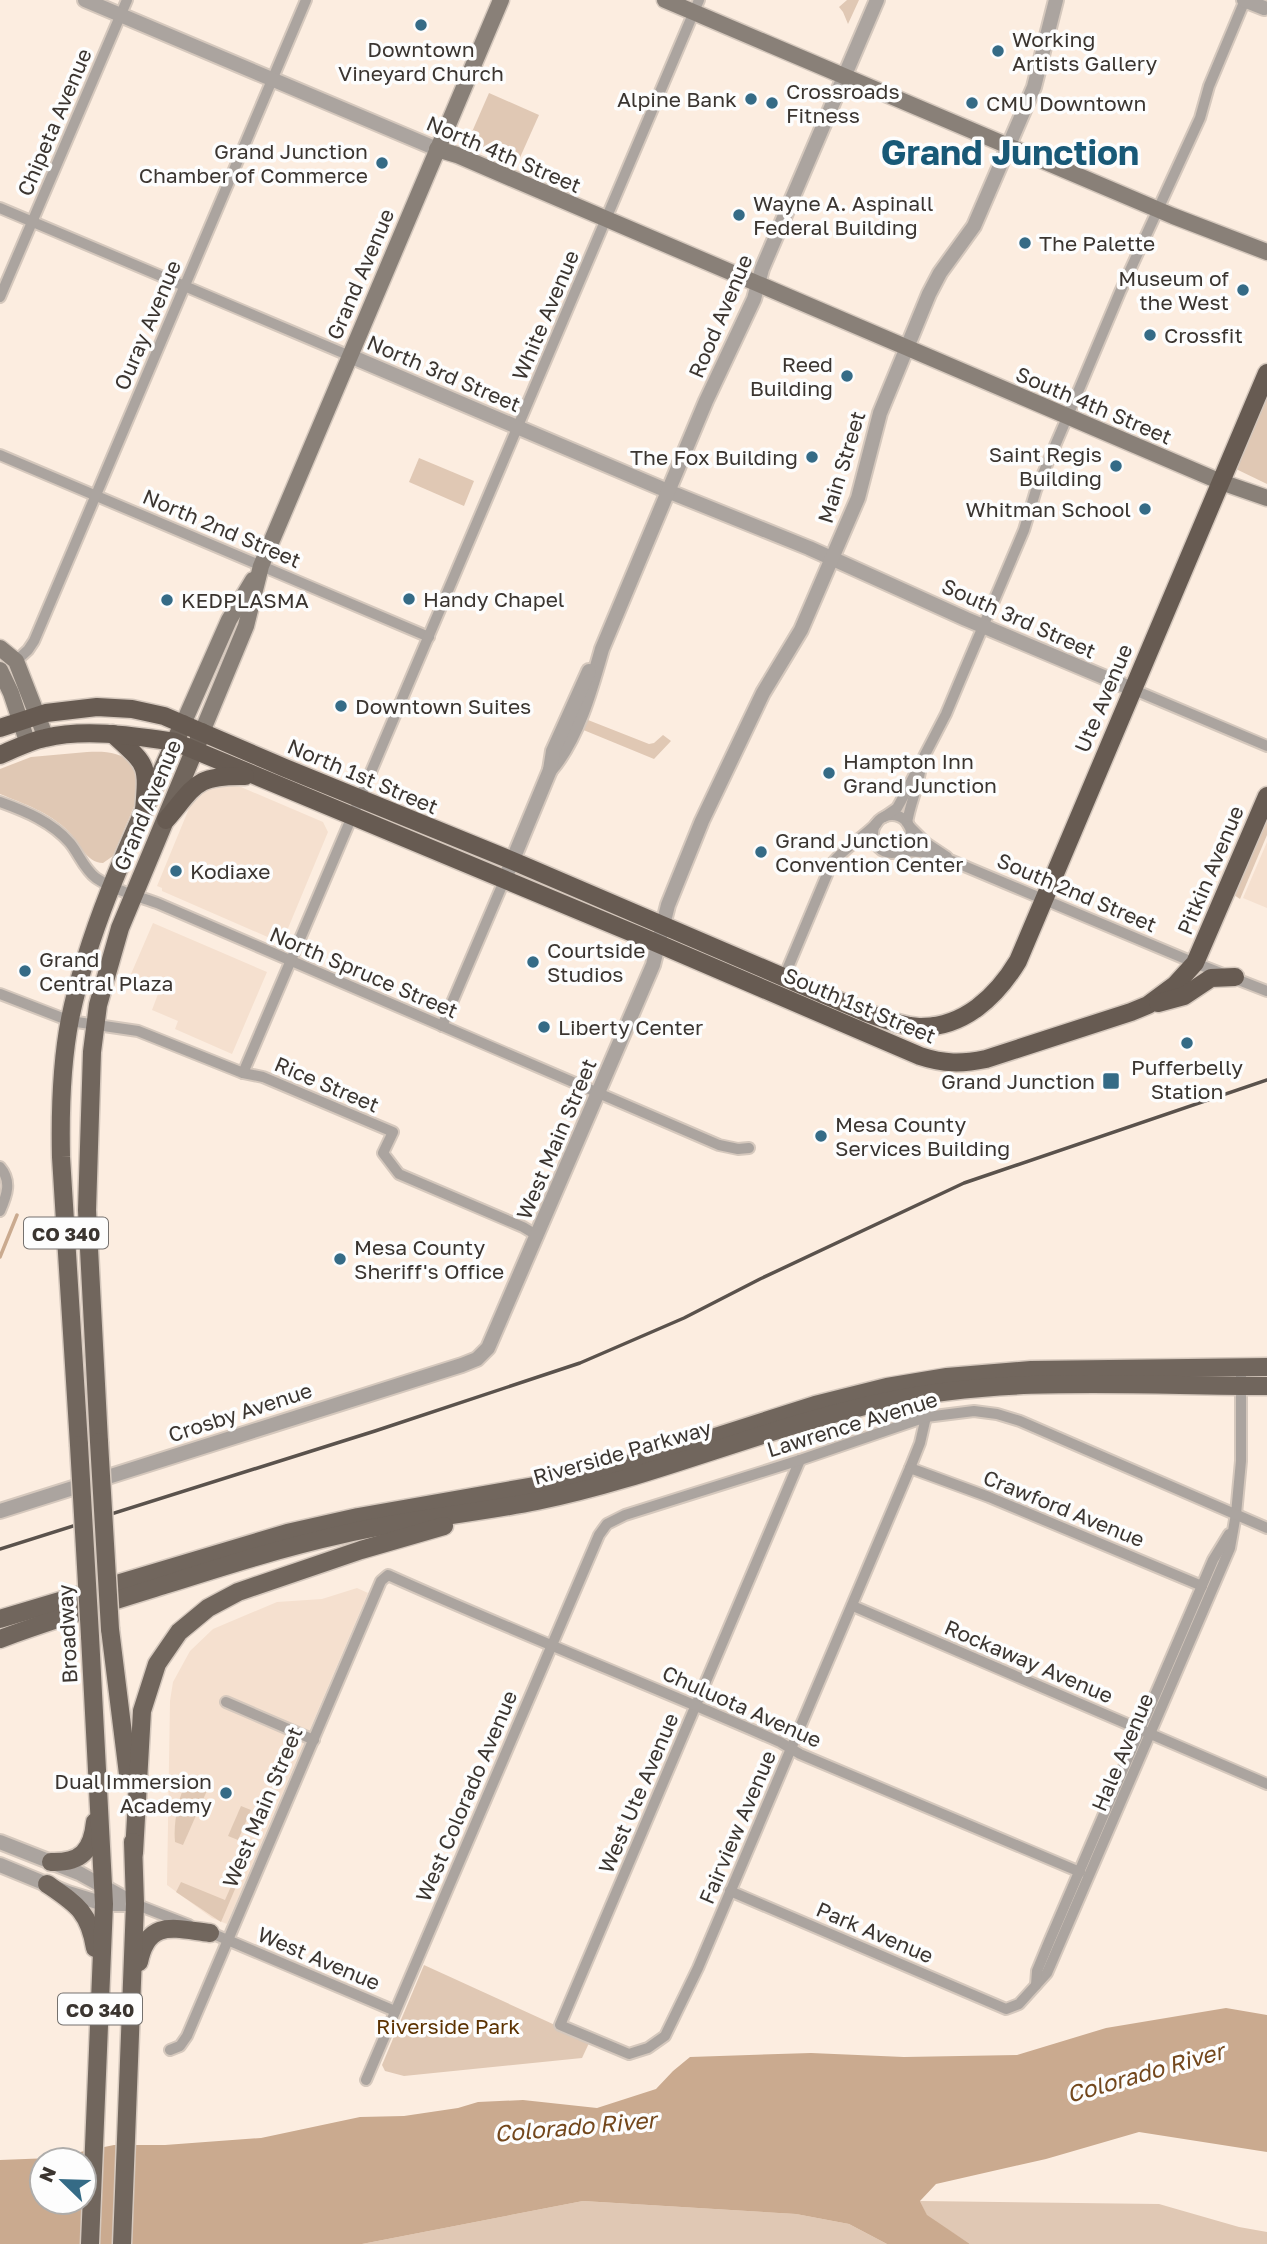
<svg xmlns="http://www.w3.org/2000/svg" width="1267" height="2244" font-family="'Golos Text',sans-serif">
<style>
.built{fill:#f5e0cf}
.green{fill:#e0c8b4}
.water{fill:#caaa8f;fill-rule:evenodd}
.lines{fill:none;stroke-linecap:round;stroke-linejoin:round}
.stream{stroke:#caaa8f;stroke-width:3.5}
.minor-casing{stroke:#d5c8bd;stroke-width:14}
.tertiary-casing{stroke:#d5c8bd;stroke-width:18}
.secondary-casing{stroke:#d5c8bd;stroke-width:19}
.primary-casing{stroke:#d5c8bd;stroke-width:21}
.trunk-casing{stroke:#d5c8bd;stroke-width:21}
.minor{stroke:#aba49f;stroke-width:10}
.tertiary{stroke:#aba49f;stroke-width:14}
.secondary{stroke:#898078;stroke-width:16}
.primary{stroke:#71665d;stroke-width:18}
.trunk{stroke:#675b52;stroke-width:18}
.rail{stroke:#5a524c;stroke-width:3.5}
.primary-bridge-casing{stroke:#d5c8bd;stroke-width:21;stroke-linecap:butt}
.primary-bridge{stroke:#71665d;stroke-width:18}
.poi-dot{fill:#356b86;stroke:#fdfdfd;stroke-width:2.5}
.labels{text-anchor:middle;dominant-baseline:central;stroke-width:7;stroke-linejoin:round;paint-order:stroke}
.shield{fill:#fdfdfd;stroke:#75716e;stroke-width:2}
.shield-label{font-size:19px;font-weight:bold;fill:#3b3530}
.poi-label{font-size:21px;fill:#3b3530;stroke:#fdfdfd;text-anchor:start}
.street-label{font-size:21px;fill:#3b3530;stroke:#fdfdfd}
.park-label{font-size:21px;fill:#5c3201;stroke:#fdfdfd}
.water-label{font-size:23px;font-style:italic;fill:#73471c;stroke:#fdfdfd}
.town-label{font-size:35px;font-weight:bold;fill:#185977;stroke:#fdfdfd}
</style>
<rect width="100%" height="100%" fill="#fcede0"/>
<g class="built">
<path d="M223,785L241,787L323,822L328,832L284,938L279,942L162,891V888L157,886L190,806L209,788Z"/>
<path d="M1267,842V908L1243,898Z"/>
<path d="M153,923L267,972L232,1054L175,1029L178,1021L152,1010L158,994L128,981Z"/>
<path d="M357,1588L368,1593L227,1924L212,1918L167,1885L170,1701L173,1682L190,1651L213,1629L277,1602L322,1599Z"/>
</g>
<g class="green">
<path d="M847,0H859L848,24L843,12L839,7Z"/>
<path d="M489,93L539,115L518,162L468,141Z"/>
<path d="M1267,396V484L1236,469Z"/>
<path d="M419,458L474,481L464,506L409,482Z"/>
<path d="M588,720L649,744L654,743L663,735L671,741L654,759L581,729L585,721Z"/>
<path d="M87,752C107,751 122,752 137,767L138,797L113,856L103,863C86,863 79,842 68,831C49,812 24,804 0,794V769L31,757Z"/>
<path d="M1267,818V835L1240,899L1234,895Z"/>
<path d="M188,1777L209,1786L183,1845L175,1842C173,1821 179,1796 188,1777Z"/>
<path d="M241,1806L251,1810L238,1840L228,1836Z"/>
<path d="M240,1866L244,1868L221,1922L176,1892L181,1882L225,1900Z"/>
<path d="M424,1965L590,2041L582,2058L404,2076L385,2071L382,2065Z"/>
<path d="M583,2201L796,2214L849,2224L887,2244H362Z"/>
<path d="M920,2201L1159,2204L1239,2227L1267,2232V2244H970L927,2216Z"/>
</g>
<path class="water" d="M1226,2008L1267,2015V2152L1139,2132L1046,2159L936,2184L920,2201L927,2215L970,2244H887L849,2224L796,2214L583,2201L362,2244H0V2160L51,2158L114,2145H165L261,2138L360,2117L404,2116L458,2108L478,2102L523,2100L597,2108L656,2089L673,2071L690,2057L811,2053L904,2057L1017,2055L1106,2028ZM42,2160H84V2202H42Z"/>
<g class="lines">
<path class="stream" d="M0,1257L17,1215"/>
<g class="minor-casing">
<g id="minor">
<path d="M0,208L350,356"/>
<path d="M0,297L127,0"/>
<path d="M0,455L429,637"/>
<path d="M16,661L28,650L34,641L306,0"/>
<path d="M1132,689L1267,746"/>
<path d="M0,802C25,811 52,822 70,843C79,854 84,869 96,878C114,890 137,896 157,903L719,1145L738,1149L749,1148"/>
<circle cx="892" cy="834" r="19"/>
<path d="M884,817L897,808L901,801L946,714L959,683L1024,530L1036,490L1075,399L1120,292L1200,118L1209,86L1245,0"/>
<path d="M907,823C910,802 920,784 921,764"/>
<path d="M909,826L926,843L947,857"/>
<path d="M900,851L922,852L950,860L1195,963L1267,991"/>
<path d="M784,977L831,865C842,849 863,838 877,823"/>
<path d="M0,994L70,1021L138,1031L243,1073L263,1077L393,1132L383,1153L399,1174L523,1227L538,1236"/>
<path d="M442,1026L504,881"/>
<path d="M243,1073L699,0"/>
<path d="M0,1167C12,1181 7,1195 0,1211"/>
<path d="M800,1460L560,2025L629,2054L648,2048L665,2036L698,1968L910,1468L920,1443L926,1417"/>
<path d="M910,1468L989,1497L1202,1586"/>
<path d="M853,1606L1267,1784"/>
<path d="M226,1702L314,1740"/>
<path d="M730,1891L1006,2009L1019,2004L1047,1973L1230,1548L1236,1514L1241,1461V1367"/>
<path d="M135,1904L189,1925"/>
<path d="M204,1930L395,2011"/>
<path d="M1036,1985L1037,1971L1049,1942L1213,1560L1229,1534"/>
<path d="M170,2050L180,2046L187,2036L381,1581L388,1575C517,1633 650,1685 780,1742L800,1754L1080,1872"/>
<path d="M366,2080L599,1535L607,1524L625,1515L800,1460L926,1417L974,1411L997,1414L1020,1421L1267,1528"/>
</g>
</g>
<g class="tertiary-casing">
<g id="tertiary">
<path d="M85,0L437,149"/>
<path d="M1244,0L1264,8"/>
<path d="M350,356L670,492L809,548L966,619L1132,689"/>
<path d="M550,770C577,739 591,688 602,649L706,401L754,299L762,269L877,0"/>
<path d="M504,881L550,770L553,751L589,671"/>
<path d="M0,1511L462,1365L477,1359L488,1348L653,965L668,905L702,821L763,693L801,630L858,498L880,413L929,294L940,273L974,226L1034,87L1056,0"/>
<path d="M0,1842L79,1873L135,1904"/>
<path d="M0,1865L68,1893L104,1904H135"/>
</g>
</g>
<g class="secondary-casing">
<g id="secondary">
<path d="M665,0L1173,216L1267,252"/>
<path d="M437,149L457,155L1221,482L1267,498"/>
<path d="M0,648L16,661L46,738"/>
<path d="M0,670L11,693L28,744"/>
<path d="M183,724L229,620L253,580"/>
<path d="M202,732L246,626L261,566L501,0"/>
</g>
</g>
<g class="primary-casing">
<g id="primary">
<path d="M99,1442L87,1210L92,1052L98,1005L120,928L202,732"/>
<path d="M79,1445L61,1157C60,1111 61,1065 70,1019C91,917 141,818 183,724"/>
<path d="M0,1619L287,1533L358,1517L569,1480L637,1462L815,1405L887,1387L947,1377L1031,1370L1267,1367"/>
<path d="M110,1629L129,1782"/>
<path d="M0,1639C51,1620 103,1604 155,1588C218,1568 280,1548 344,1534C407,1519 473,1514 537,1501C655,1477 765,1427 883,1402C1010,1375 1138,1386 1267,1386"/>
<path d="M134,1853L142,1711L157,1664L179,1632L208,1608L238,1592L361,1550L444,1526"/>
<path d="M51,1862C81,1863 92,1851 95,1822"/>
<path d="M47,1884C76,1904 89,1911 95,1948"/>
<path d="M139,1962C148,1918 175,1929 210,1933"/>
<path d="M90,2244L104,1904L90,1636"/>
<path d="M122,2244L135,1904L133,1842"/>
</g>
</g>
<g class="trunk-casing">
<g id="trunk">
<path d="M0,728L46,713L97,707L132,709L164,716L285,768L513,861L867,1013C884,1019 901,1026 919,1027C964,1028 997,996 1018,961L1267,373"/>
<path d="M113,734C148,766 148,763 144,811"/>
<path d="M0,755C14,749 30,741 45,738C86,728 134,736 175,742L640,936L920,1056C944,1064 962,1064 986,1059L1131,1012L1148,1005L1175,985L1195,963L1267,796"/>
<path d="M166,820C196,785 195,775 245,776"/>
<path d="M1158,1003L1184,996L1211,978L1235,977"/>
</g>
</g>
<use href="#minor" class="minor"/>
<use href="#tertiary" class="tertiary"/>
<use href="#secondary" class="secondary"/>
<use href="#primary" class="primary"/>
<use href="#trunk" class="trunk"/>
<path class="rail" d="M0,1549L375,1431L580,1363L684,1318L760,1279L964,1183L1267,1080"/>
<g class="primary-bridge-casing">
<g id="primary-bridge">
<path d="M99,1442L110,1629"/>
<path d="M79,1445L90,1636"/>
</g>
</g>
<use href="#primary-bridge" class="primary-bridge"/>
</g>
<g class="poi-dot">
<circle cx="421" cy="25" r="7"/>
<circle cx="998" cy="51" r="7"/>
<circle cx="751" cy="99" r="7"/>
<circle cx="772" cy="103" r="7"/>
<circle cx="972" cy="103" r="7"/>
<circle cx="382" cy="163" r="7"/>
<circle cx="739" cy="215" r="7"/>
<circle cx="1025" cy="243" r="7"/>
<circle cx="1243" cy="290" r="7"/>
<circle cx="1150" cy="335" r="7"/>
<circle cx="847" cy="376" r="7"/>
<circle cx="812" cy="457" r="7"/>
<circle cx="1116" cy="466" r="7"/>
<circle cx="1145" cy="509" r="7"/>
<circle cx="409" cy="599" r="7"/>
<circle cx="167" cy="600" r="7"/>
<circle cx="341" cy="706" r="7"/>
<circle cx="829" cy="773" r="7"/>
<circle cx="761" cy="852" r="7"/>
<circle cx="176" cy="871" r="7"/>
<circle cx="533" cy="962" r="7"/>
<circle cx="25" cy="971" r="7"/>
<circle cx="544" cy="1027" r="7"/>
<circle cx="1187" cy="1043" r="7"/>
<rect x="1102" y="1072" width="18" height="18" rx="3.5"/>
<circle cx="821" cy="1136" r="7"/>
<circle cx="340" cy="1259" r="7"/>
<circle cx="226" cy="1793" r="7"/>
</g>
<g class="labels">
<g class="shield">
<rect x="24" y="1217.5" width="84" height="31" rx="5"/>
<rect x="58" y="1993.5" width="84" height="31" rx="5"/>
</g>
<g class="shield-label">
<text x="66" y="1233">CO 340</text>
<text x="100" y="2009">CO 340</text>
</g>
<g class="poi-label">
<text x="1012" y="39">Working<tspan x="1012" dy="24">Artists Gallery</tspan></text>
<text x="421" y="49" text-anchor="middle">Downtown<tspan x="421" dy="24">Vineyard Church</tspan></text>
<text x="786" y="91">Crossroads<tspan x="786" dy="24">Fitness</tspan></text>
<text x="737" y="99" text-anchor="end">Alpine Bank</text>
<text x="986" y="103">CMU Downtown</text>
<text x="368" y="151" text-anchor="end">Grand Junction<tspan x="368" dy="24">Chamber of Commerce</tspan></text>
<text x="753" y="203">Wayne A. Aspinall<tspan x="753" dy="24">Federal Building</tspan></text>
<text x="1039" y="243">The Palette</text>
<text x="1229" y="278" text-anchor="end">Museum of<tspan x="1229" dy="24">the West</tspan></text>
<text x="1164" y="335">Crossfit</text>
<text x="833" y="364" text-anchor="end">Reed<tspan x="833" dy="24">Building</tspan></text>
<text x="1102" y="454" text-anchor="end">Saint Regis<tspan x="1102" dy="24">Building</tspan></text>
<text x="798" y="457" text-anchor="end">The Fox Building</text>
<text x="1131" y="509" text-anchor="end">Whitman School</text>
<text x="423" y="599">Handy Chapel</text>
<text x="181" y="600">KEDPLASMA</text>
<text x="355" y="706">Downtown Suites</text>
<text x="843" y="761">Hampton Inn<tspan x="843" dy="24">Grand Junction</tspan></text>
<text x="775" y="840">Grand Junction<tspan x="775" dy="24">Convention Center</tspan></text>
<text x="190" y="871">Kodiaxe</text>
<text x="547" y="950">Courtside<tspan x="547" dy="24">Studios</tspan></text>
<text x="39" y="959">Grand<tspan x="39" dy="24">Central Plaza</tspan></text>
<text x="558" y="1027">Liberty Center</text>
<text x="1187" y="1067" text-anchor="middle">Pufferbelly<tspan x="1187" dy="24">Station</tspan></text>
<text x="1095" y="1081" text-anchor="end">Grand Junction</text>
<text x="835" y="1124">Mesa County<tspan x="835" dy="24">Services Building</tspan></text>
<text x="354" y="1247">Mesa County<tspan x="354" dy="24">Sheriff's Office</tspan></text>
<text x="212" y="1781" text-anchor="end">Dual Immersion<tspan x="212" dy="24">Academy</tspan></text>
</g>
<g class="street-label">
<text transform="translate(54 122) rotate(-67)">Chipeta Avenue</text>
<text transform="translate(504 154) rotate(23)">North 4th Street</text>
<text transform="translate(360 274) rotate(-67)">Grand Avenue</text>
<text transform="translate(545 315) rotate(-67)">White Avenue</text>
<text transform="translate(720 316) rotate(-67)">Rood Avenue</text>
<text transform="translate(147 325) rotate(-67)">Ouray Avenue</text>
<text transform="translate(444 373) rotate(23)">North 3rd Street</text>
<text transform="translate(1094 405) rotate(23)">South 4th Street</text>
<text transform="translate(841 467) rotate(-73)">Main Street</text>
<text transform="translate(222 528) rotate(23)">North 2nd Street</text>
<text transform="translate(1019 618) rotate(24)">South 3rd Street</text>
<text transform="translate(1103 698) rotate(-67)">Ute Avenue</text>
<text transform="translate(363 776) rotate(23)">North 1st Street</text>
<text transform="translate(147 805) rotate(-67)">Grand Avenue</text>
<text transform="translate(1210 870) rotate(-67)">Pitkin Avenue</text>
<text transform="translate(1077 892) rotate(23)">South 2nd Street</text>
<text transform="translate(364 972) rotate(23)">North Spruce Street</text>
<text transform="translate(860 1005) rotate(23)">South 1st Street</text>
<text transform="translate(327 1084) rotate(23)">Rice Street</text>
<text transform="translate(556 1139) rotate(-67)">West Main Street</text>
<text transform="translate(240 1412) rotate(-18)">Crosby Avenue</text>
<text transform="translate(852 1424) rotate(-17)">Lawrence Avenue</text>
<text transform="translate(622 1452) rotate(-16)">Riverside Parkway</text>
<text transform="translate(1064 1508) rotate(22)">Crawford Avenue</text>
<text transform="translate(67 1634) rotate(-93)">Broadway</text>
<text transform="translate(1029 1661) rotate(23)">Rockaway Avenue</text>
<text transform="translate(742 1706) rotate(24)">Chuluota Avenue</text>
<text transform="translate(1122 1752) rotate(-67)">Hale Avenue</text>
<text transform="translate(638 1793) rotate(-67)">West Ute Avenue</text>
<text transform="translate(466 1796) rotate(-67)">West Colorado Avenue</text>
<text transform="translate(262 1807) rotate(-67)">West Main Street</text>
<text transform="translate(737 1827) rotate(-67)">Fairview Avenue</text>
<text transform="translate(875 1932) rotate(23)">Park Avenue</text>
<text transform="translate(319 1958) rotate(23)">West Avenue</text>
</g>
<g class="park-label">
<text x="448" y="2026">Riverside Park</text>
</g>
<g class="water-label">
<text transform="translate(1145 2072) rotate(-16)">Colorado River</text>
<text transform="translate(575 2126) rotate(-5)">Colorado River</text>
</g>
<g class="town-label">
<text x="1010" y="152">Grand Junction</text>
</g>
</g>
<g transform="translate(63 2181) rotate(293)"><circle r="33" fill="#fdfdfd" stroke="#afadab" stroke-width="2"/>
<path d="M0-5L12 26L0 18L-12 26Z" fill="#356b86"/>
<text y="-10" font-size="19" font-weight="bold" text-anchor="middle" fill="#3b3530">N</text>
</g>
</svg>
